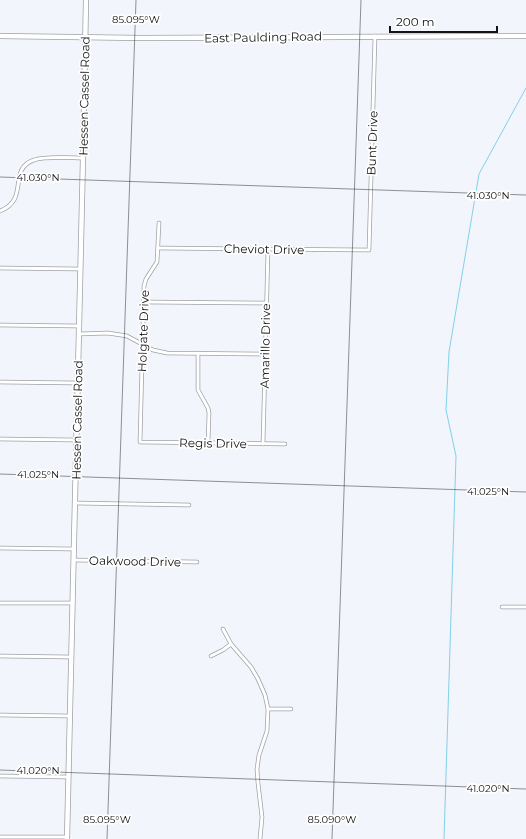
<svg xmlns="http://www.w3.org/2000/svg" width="526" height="839" font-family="Montserrat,sans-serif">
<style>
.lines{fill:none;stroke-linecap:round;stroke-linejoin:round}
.stream{stroke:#82d0ea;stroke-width:1}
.street-casing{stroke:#9fa1a6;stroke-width:4.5}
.secondary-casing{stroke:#9fa1a6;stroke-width:6}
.street{stroke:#fff;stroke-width:3}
.secondary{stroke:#fff;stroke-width:4.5}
.ticks{fill:none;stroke:#121314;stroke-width:1;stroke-opacity:0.45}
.labels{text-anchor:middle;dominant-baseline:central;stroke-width:3.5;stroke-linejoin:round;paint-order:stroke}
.street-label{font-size:12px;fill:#121314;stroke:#fff}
.ticks-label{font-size:10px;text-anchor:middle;fill:#121314;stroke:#fff;stroke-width:3.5;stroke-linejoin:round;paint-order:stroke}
</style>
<rect width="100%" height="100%" fill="#f2f5fb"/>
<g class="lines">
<path class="stream" d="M444,839L456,456L446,410L449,352L479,174L526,88"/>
<g class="street-casing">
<g id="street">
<path d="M0,211C30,200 7,169 34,160C45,156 71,158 83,158"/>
<path d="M159,223L157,262L146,279L144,286L140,442L285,444"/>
<path d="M158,248L369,250L375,36"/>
<path d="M0,268L80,269"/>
<path d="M144,302L266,303"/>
<path d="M0,325L79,326"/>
<path d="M79,334L108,333L127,336L153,350L167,353L265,354"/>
<path d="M198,353V390L208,408L209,413L208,443"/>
<path d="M0,382L77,383"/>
<path d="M0,439L76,440"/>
<path d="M263,444L268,249"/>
<path d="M75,503L189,505"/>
<path d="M0,548L74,549"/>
<path d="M74,560L197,562"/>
<path d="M0,603H73"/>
<path d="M502,607H526"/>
<path d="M223,629L231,644L251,667L258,679L265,695L268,709L267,731L259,755L257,769L258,783L262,817L260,839"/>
<path d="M0,656L71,657"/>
<path d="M211,656L223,650L231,644"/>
<path d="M268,709H291"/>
<path d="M0,715L70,716"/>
<path d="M0,776L68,777"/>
<path d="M0,837H67"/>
</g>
</g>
<g class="secondary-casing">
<g id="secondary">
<path d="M0,36L141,38L526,36"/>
<path d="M67,839L83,158L86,0"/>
</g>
</g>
<use href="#street" class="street"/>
<use href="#secondary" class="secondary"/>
</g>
<path class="ticks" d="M0,177L526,195M0,474L526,492M0,770L526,789M107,839L136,0M332,839L361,0"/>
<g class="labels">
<g class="street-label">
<text transform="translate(263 37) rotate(-1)">East Paulding Road</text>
<text transform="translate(84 96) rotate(-89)">Hessen Cassel Road</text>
<text transform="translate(372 143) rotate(-88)">Bunt Drive</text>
<text transform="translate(264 249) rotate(1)">Cheviot Drive</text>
<text transform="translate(143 331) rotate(-88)">Holgate Drive</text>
<text transform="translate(265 346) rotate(-89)">Amarillo Drive</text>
<text transform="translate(77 420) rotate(-89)">Hessen Cassel Road</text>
<text transform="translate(213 443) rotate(1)">Regis Drive</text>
<text transform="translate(135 561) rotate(1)">Oakwood Drive</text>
</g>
</g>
<g class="ticks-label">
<text x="136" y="23">85.095°W</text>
<text x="38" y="181">41.030°N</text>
<text x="488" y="199">41.030°N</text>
<text x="38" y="478">41.025°N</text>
<text x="488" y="495">41.025°N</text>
<text x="38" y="774">41.020°N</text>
<text x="488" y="792">41.020°N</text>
<text x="107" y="823">85.095°W</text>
<text x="332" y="823">85.090°W</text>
</g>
<path d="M390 26v6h107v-6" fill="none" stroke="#121314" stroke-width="2"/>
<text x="396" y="26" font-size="12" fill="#121314" stroke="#ffffff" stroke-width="3" paint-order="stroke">200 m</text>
</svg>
